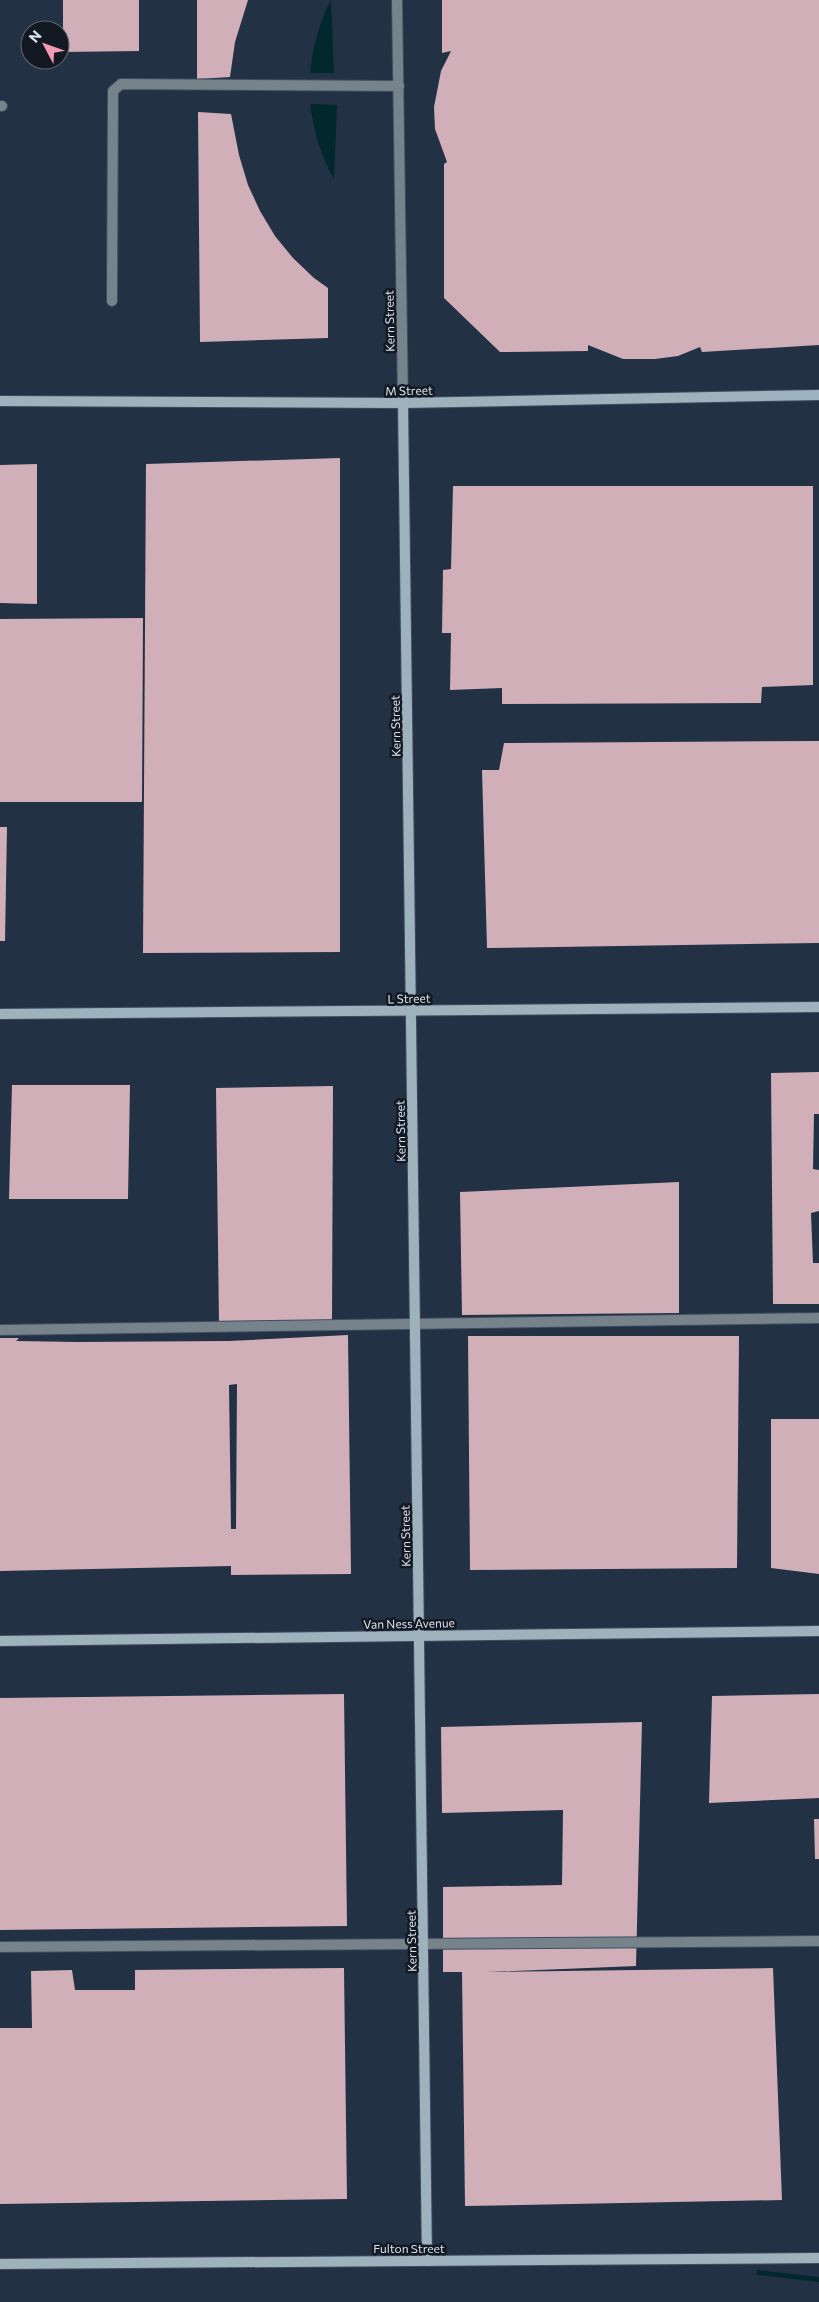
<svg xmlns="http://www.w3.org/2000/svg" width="819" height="2302" font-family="Commissioner,sans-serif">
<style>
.water{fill:#01282c}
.building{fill:#d0afb9;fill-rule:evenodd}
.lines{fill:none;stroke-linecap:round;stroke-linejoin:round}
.lane-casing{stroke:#404d60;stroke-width:12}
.street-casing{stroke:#404d60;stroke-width:12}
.secondary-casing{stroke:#404d60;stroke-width:12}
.lane{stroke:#77838a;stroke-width:10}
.street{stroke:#77838a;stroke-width:10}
.secondary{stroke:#9eb2bd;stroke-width:10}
.labels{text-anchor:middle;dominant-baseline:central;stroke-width:5;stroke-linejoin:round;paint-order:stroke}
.street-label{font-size:12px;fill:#d8e1ee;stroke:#131922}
</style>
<rect width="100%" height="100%" fill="#233145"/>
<g class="water">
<path d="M331,0L334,73H310C313,47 319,23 331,0Z"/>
<path d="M310,104L337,105L334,179C320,155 314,131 310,104Z"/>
<path d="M757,2270L819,2277V2282L757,2275Z"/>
</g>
<g class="building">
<path d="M63,0H139V51L63,52Z"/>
<path d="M197,0H248L235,42L230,77L197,79Z"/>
<path d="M442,0H819V345L702,352L700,347L678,356L655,359H623L588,345V351L500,352L444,298V164L447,162L435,129L434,107L441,71L451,51L442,53Z"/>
<path d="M198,112L231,114L239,155L248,185L260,211L275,236L293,258L314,278L328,288V338L200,342Z"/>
<path d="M340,458V952L143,953L146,464Z"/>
<path d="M37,464V604L0,603V465Z"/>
<path d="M453,486H813V685L762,687L761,703L502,704V688L450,690L451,633H442L443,570L451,569Z"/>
<path d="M143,618L142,802H0V619Z"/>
<path d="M819,741V943L487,948L482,770H499L504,743Z"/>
<path d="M0,827H7L5,941H0Z"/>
<path d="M819,1072V1114H814L813,1169L819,1170V1211L811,1213L813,1263H819V1304H773L771,1073Z"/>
<path d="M12,1085H130L128,1199H9Z"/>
<path d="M333,1086L332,1324L219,1323L216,1088Z"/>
<path d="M679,1182V1313L462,1315L460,1192Z"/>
<path d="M348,1335L351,1574L231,1575V1566L0,1571V1338H19L16,1341L77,1342L229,1341ZM237,1384L236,1529H231L229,1385Z"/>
<path d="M468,1336H739L737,1568L470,1570Z"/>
<path d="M771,1419H819V1574L771,1568Z"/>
<path d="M344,1694L347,1926L0,1930V1698Z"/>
<path d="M819,1694V1798L709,1803L712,1696Z"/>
<path d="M642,1722L636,1966L487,1972L773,1968L782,2200L465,2206L462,1972H443V1887L562,1885L563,1810L442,1813L441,1727Z"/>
<path d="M814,1819H819V1859H815Z"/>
<path d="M344,1968L347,2199L0,2204V2028H32L31,1971L72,1970L75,1990H135V1970Z"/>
</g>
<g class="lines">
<g class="lane-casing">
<g id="lane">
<path d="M0,106H2"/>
<path d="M112,301L113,91L121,84L399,86"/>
<path d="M0,1330L819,1318"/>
<path d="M0,1947L819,1941"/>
</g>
</g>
<g class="street-casing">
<path id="street" d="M397,0L403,403"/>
</g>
<g class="secondary-casing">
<g id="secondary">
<path d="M0,401L403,403L819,395"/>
<path d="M403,403L427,2261"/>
<path d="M0,1014L819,1007"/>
<path d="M0,1641L819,1631"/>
<path d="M0,2264L819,2258"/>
</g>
</g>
<use href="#lane" class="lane"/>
<use href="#street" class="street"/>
<use href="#secondary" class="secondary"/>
</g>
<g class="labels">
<g class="street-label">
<text transform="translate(389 321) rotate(-91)">Kern Street</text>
<text transform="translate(409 390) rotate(-1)">M Street</text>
<text transform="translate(395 726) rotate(-91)">Kern Street</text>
<text transform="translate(409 998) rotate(-1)">L Street</text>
<text transform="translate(400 1131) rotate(-91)">Kern Street</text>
<text transform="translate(405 1536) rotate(-91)">Kern Street</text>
<text transform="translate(409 1623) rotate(-1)">Van Ness Avenue</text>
<text transform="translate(411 1941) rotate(-91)">Kern Street</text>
<text x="409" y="2248">Fulton Street</text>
</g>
</g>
<g transform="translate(45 45) rotate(311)"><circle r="24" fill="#131922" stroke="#626974"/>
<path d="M0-4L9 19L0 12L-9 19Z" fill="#f19ab1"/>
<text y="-8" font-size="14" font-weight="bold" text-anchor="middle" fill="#d8e1ee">N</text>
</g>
</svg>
